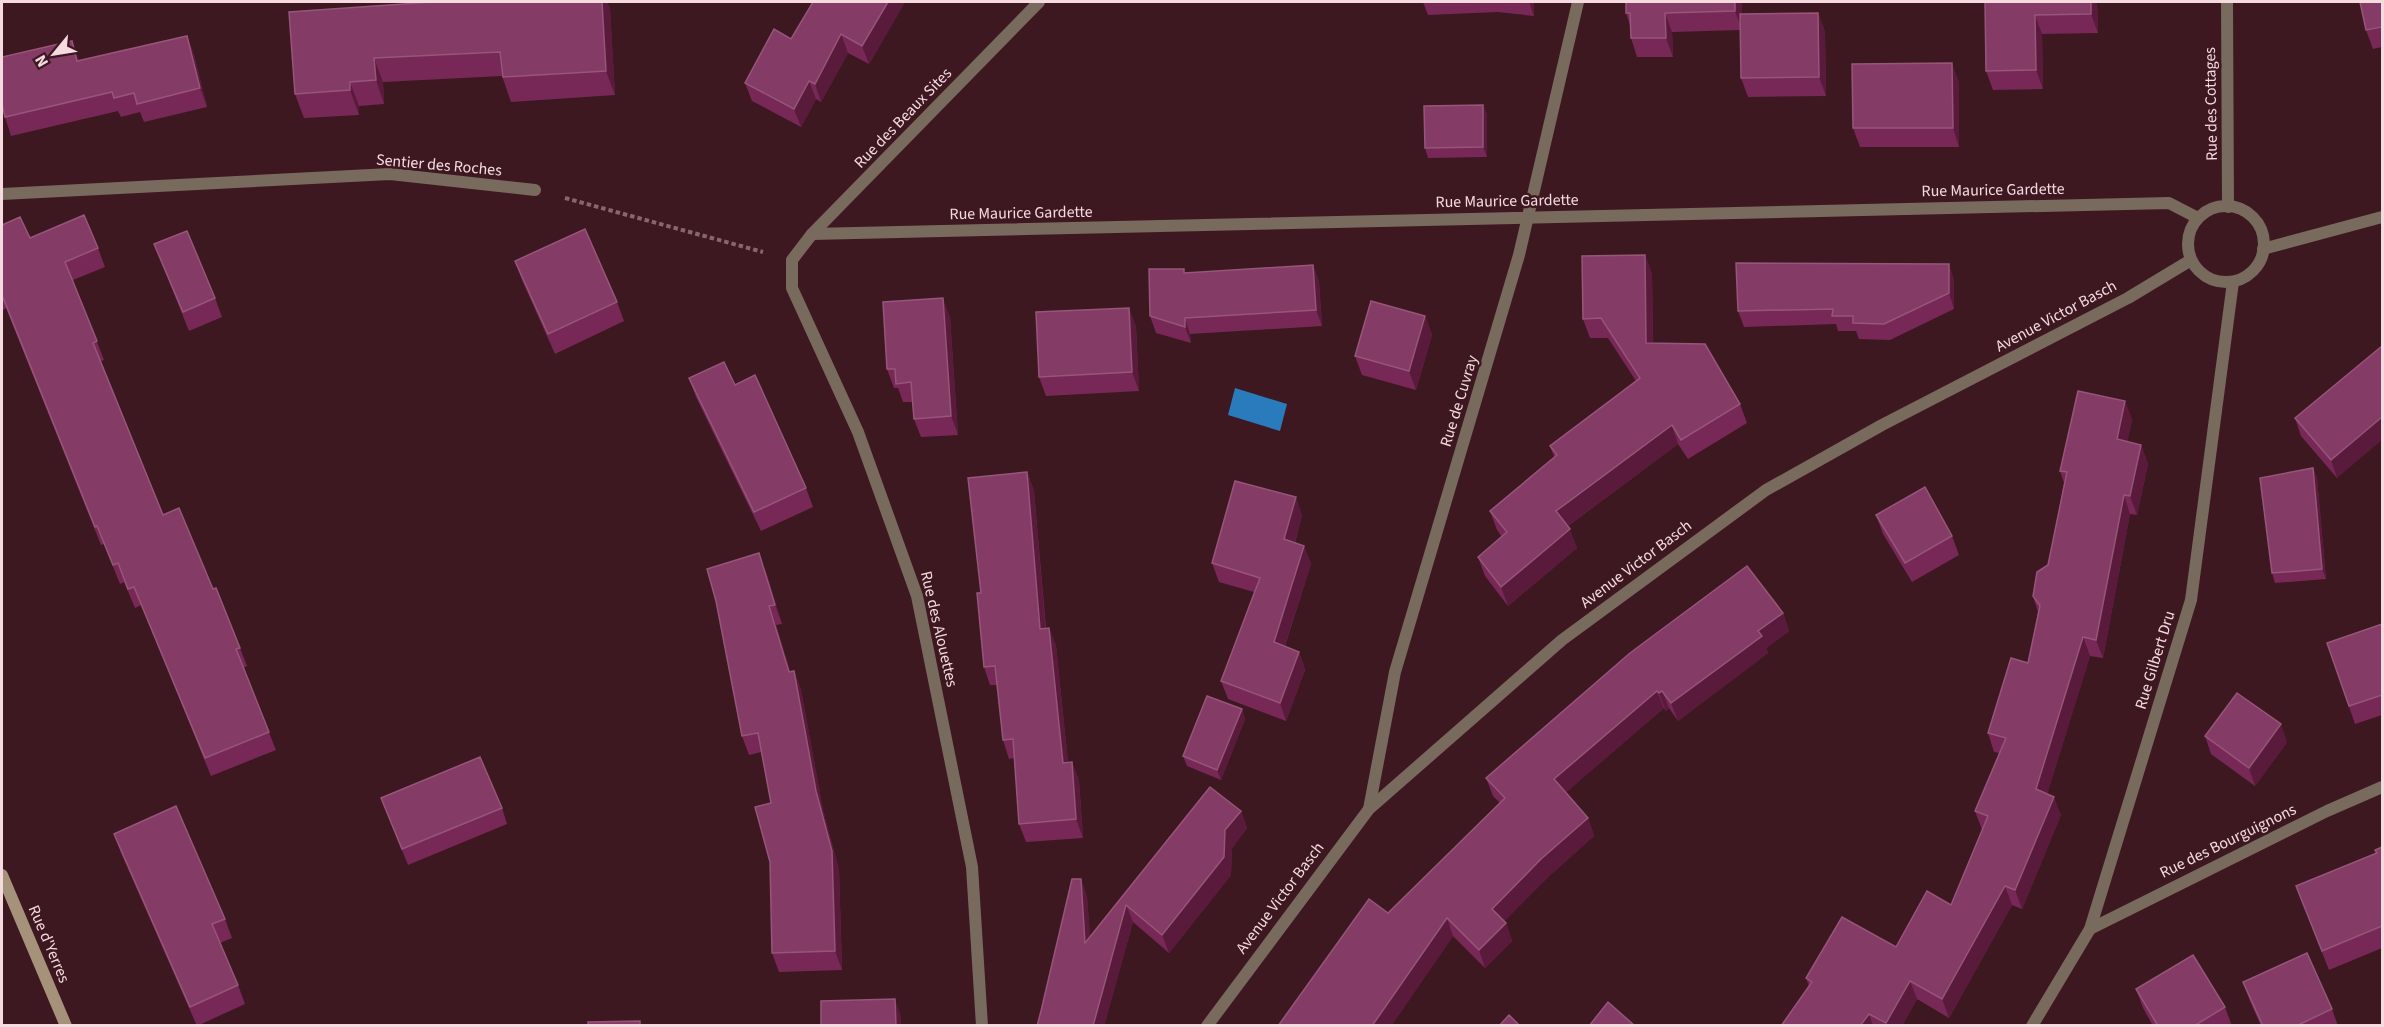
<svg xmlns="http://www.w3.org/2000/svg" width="2384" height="1027" font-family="'Source Sans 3',sans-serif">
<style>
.water{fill:#2a7bbc}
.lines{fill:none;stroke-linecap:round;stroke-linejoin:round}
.path{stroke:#87676d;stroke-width:4;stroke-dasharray:4.5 3;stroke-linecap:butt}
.street{stroke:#786a5d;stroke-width:12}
.secondary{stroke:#a6917b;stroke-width:12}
.wall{fill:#772857}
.shaded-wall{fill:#5a1a3b}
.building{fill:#843c66;stroke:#965579;stroke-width:1.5}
.labels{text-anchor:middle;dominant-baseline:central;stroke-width:5;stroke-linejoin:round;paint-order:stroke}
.street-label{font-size:16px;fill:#f5dbdf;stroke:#3d1820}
</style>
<rect width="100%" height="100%" fill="#3d1820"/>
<path class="water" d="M1235,388L1287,404L1280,431L1228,415Z"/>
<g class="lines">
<path class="path" d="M565,198L763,252"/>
<g class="street">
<path d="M2227,2L2228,207"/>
<path d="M2,194L390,174L535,190"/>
<circle cx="2226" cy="244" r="38"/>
<path d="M812,234L2169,203L2198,218"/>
<path d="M2263,249L2382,217"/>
<path d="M1369,809L1395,672L1519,255L1578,2"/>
<path d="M2090,929L2327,811L2382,787"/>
<path d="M982,1026L972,867L917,596L858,432L792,288V260L812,234L1039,2"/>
<path d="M1207,1026L1369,809L1562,640L1766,490L1882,425L2128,298L2191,260"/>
<path d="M2032,1026L2090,929L2191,600L2233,282"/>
</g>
<path class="secondary" d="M2,875L66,1026"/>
</g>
<g class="wall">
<path d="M432,2H607L610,9L615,95L511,102L502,76L383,82L384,104L359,106V115L304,118L295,94Z"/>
<path d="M813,2H905L869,64L848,53L821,102L816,99L801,127L752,101L745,83L791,39Z"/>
<path d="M1423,2H1534V16L1498,12L1428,15Z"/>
<path d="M1626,2H1742V14L1818,13L1825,32L1826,96L1748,97L1741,78V30L1672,32L1673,57H1637L1631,38L1630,25L1626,13Z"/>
<path d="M1985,2H2097L2098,33L2042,34L2043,89L1993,90L1986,71Z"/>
<path d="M2382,2V47L2373,49L2366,30Z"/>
<path d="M187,36L194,55L207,107L144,122L140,112L121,117L118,111L11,136L5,117L79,61Z"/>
<path d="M1959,82V147H1860L1853,128Z"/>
<path d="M1483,105L1487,115V157L1428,158L1425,148Z"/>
<path d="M2,225L30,238L98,248L105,267L73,280L104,360L101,361L163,515L213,589L240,648L247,666L243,668L276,750L211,776L141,605L135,608L124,582L120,584L104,544L101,545L6,308L2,311Z"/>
<path d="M154,244L215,298L222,317L189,331Z"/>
<path d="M1645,255L1652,274L1653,343L1740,404L1747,423L1688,459L1678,444L1568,526L1577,548L1508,606L1485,576L1478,557L1502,537L1497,530L1490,511L1554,457L1550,446L1636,381L1608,338H1590L1583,319Z"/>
<path d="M515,261L617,302L624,321L555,354L522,280Z"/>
<path d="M1313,265L1319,282L1322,326L1190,334L1191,343L1156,333L1150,316L1186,273Z"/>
<path d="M1954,279V309L1890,340L1859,339L1856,331H1838L1836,324L1744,327L1738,311Z"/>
<path d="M1129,308L1136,327L1139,391L1046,396L1039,377Z"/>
<path d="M1425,316L1432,335L1416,390L1362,375L1355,356Z"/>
<path d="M950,317L958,435L921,437L914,419L912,402H903L898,388H894L887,369Z"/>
<path d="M2382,346L2337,478L2301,436L2295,418Z"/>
<path d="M689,378L735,385L806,488L813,507L761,531L696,397Z"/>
<path d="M2125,401L2132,420L2127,442L2141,445L2148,464L2137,515L2130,514L2103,658L2090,656L2047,794L2061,815L2022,909L2012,905L1949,1018L1917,999L1902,1026H1781L1809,986L1806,978L1896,947L1951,905L1982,830L1975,811L2000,753L1994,752L1988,733L2028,663L2038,612L2033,596L2048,565L2064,483L2060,471Z"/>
<path d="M2313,468L2317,478L2326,579L2275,583L2272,573Z"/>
<path d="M1027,472L1034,491L1046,628H1049L1056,646L1068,762H1072L1079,781L1083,838L1026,842L1019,824L1014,758L1009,759L1003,740L997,685H990L984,667L981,593Z"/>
<path d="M1302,515L1295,543L1304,546L1311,564L1285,646L1299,652L1305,670L1286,721L1228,699L1221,681L1254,592L1219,582L1212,563Z"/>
<path d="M1876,515L1952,536L1959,555L1912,582L1883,534Z"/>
<path d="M766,572L782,624L776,625L790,671H794L801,690L823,810L839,870L842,970L779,972L772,953L771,803L761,752L749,755L742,736L716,601Z"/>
<path d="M1783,613L1789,631L1766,648L1768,653L1678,721L1669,708L1666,711L1664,708L1566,792L1588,818L1594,836L1548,877L1504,921L1506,923L1512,941L1485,968L1453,936L1391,1026H1278L1388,913L1500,803L1493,796L1486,778Z"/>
<path d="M2382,624V715L2355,724L2327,643Z"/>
<path d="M1242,709L1245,719L1221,780L1187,766L1183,756Z"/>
<path d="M2205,736L2287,742L2255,786L2211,754Z"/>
<path d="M1210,787L1241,811L1247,828L1232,848L1231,875L1169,953L1133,922L1104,1026L1081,879L1087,897L1090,938Z"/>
<path d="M381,798L502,808L507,824L408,865Z"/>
<path d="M114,834L225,919L232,938L220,943L238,985L245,1004L197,1026L121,853Z"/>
<path d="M2382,847V948L2329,970L2296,886L2376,853L2375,850Z"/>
<path d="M2243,982L2332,1009L2338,1026H2261L2250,1001Z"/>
<path d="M2136,989L2225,1007L2232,1026H2153L2143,1008Z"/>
</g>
<g class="shaded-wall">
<path d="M602,2H607L610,9L615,95L606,71Z"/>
<path d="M888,2H905L869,64L862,46Z"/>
<path d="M1529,2H1534V16Z"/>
<path d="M1735,2H1742V30L1735,11Z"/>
<path d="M2091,2H2097L2098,33L2091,14Z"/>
<path d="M1665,13L1672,32L1673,57L1666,38Z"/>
<path d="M1818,13L1825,32L1826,96L1819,77Z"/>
<path d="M2035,15L2042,34L2043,89L2036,70Z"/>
<path d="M841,34L848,53L821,102L815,84Z"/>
<path d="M187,36L194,55L207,107L200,88Z"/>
<path d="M72,41L79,60L84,80L77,61Z"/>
<path d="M374,58L383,82L384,104L376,80Z"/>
<path d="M1952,63L1959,82V147L1953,128Z"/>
<path d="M809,81L816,99L801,127L794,109Z"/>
<path d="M350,82L359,106V115L350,90Z"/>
<path d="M1483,105L1487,115V157L1483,147Z"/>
<path d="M1645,255L1652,274L1653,362L1646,343Z"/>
<path d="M1949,264L1954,279V309L1949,293Z"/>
<path d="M1313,265L1319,282L1322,326L1316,310Z"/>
<path d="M943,298L950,317L958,435L951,416Z"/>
<path d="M1129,308L1136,327L1139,391L1132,372Z"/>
<path d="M1425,316L1432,335L1416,390L1409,371Z"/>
<path d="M1185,318L1190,334L1191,343L1185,327Z"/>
<path d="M2125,401L2132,420L2124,458L2117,439Z"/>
<path d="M2382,417V440L2337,478L2331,460Z"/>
<path d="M1672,425L1678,444L1562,530L1556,511Z"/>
<path d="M2141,445L2148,464L2137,515L2130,496Z"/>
<path d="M2313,468L2317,478L2326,579L2322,569Z"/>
<path d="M1027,472L1034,491L1047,647L1040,629Z"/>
<path d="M2124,495L2130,514L2103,658L2096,640Z"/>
<path d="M1296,497L1302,515L1291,557L1284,539Z"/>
<path d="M1570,529L1577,548L1508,606L1501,587Z"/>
<path d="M1304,546L1311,564L1280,660L1274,642Z"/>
<path d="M759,553L766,572L782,624L775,605Z"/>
<path d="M769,606L776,625L796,691L789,672Z"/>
<path d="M1783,613L1789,631L1766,648L1768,653L1678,721L1671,703L1758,631Z"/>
<path d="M1049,628L1056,646L1070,781L1063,763Z"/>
<path d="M2083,637L2090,656L2043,808L2036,789Z"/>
<path d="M1299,652L1305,670L1286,721L1280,703Z"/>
<path d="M794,671L801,690L823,810L839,870L842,970L835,951L816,791Z"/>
<path d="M1657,691L1664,708L1561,797L1554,779Z"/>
<path d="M1662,691L1669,708L1666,711L1659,693Z"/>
<path d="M1242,709L1245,719L1221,780L1217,770Z"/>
<path d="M2281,724L2287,742L2255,786L2249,768Z"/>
<path d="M1072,762L1079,781L1083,838L1076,819Z"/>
<path d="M2054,797L2061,815L2022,909L2015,890Z"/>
<path d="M1241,811L1247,828L1232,848L1231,875L1169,953L1162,935L1225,830Z"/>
<path d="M1588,818L1594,836L1548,877L1499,927L1492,909L1541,859Z"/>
<path d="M1081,879L1087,897L1092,961L1085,943Z"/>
<path d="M2005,886L2012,905L1949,1018L1942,999Z"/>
<path d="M1126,905L1133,922L1104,1026H1093Z"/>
<path d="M1447,918L1453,936L1391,1026H1372Z"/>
<path d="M1506,923L1512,941L1485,968L1479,950Z"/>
<path d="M1910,981L1917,999L1902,1026H1887L1886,1023Z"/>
<path d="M895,999L901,1016V1026H896Z"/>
<path d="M1869,1014L1873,1026H1860Z"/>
</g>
<g class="building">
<path d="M432,2H602L606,71L503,77L500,52L374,58L376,80L350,82V90L295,94L289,12Z"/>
<path d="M813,2H888L862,46L841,34L815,84L809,81L794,109L745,83L774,29L791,39Z"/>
<path d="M1626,2H1735V11L1665,13L1666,38H1631L1630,13H1626Z"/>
<path d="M1985,2H2091V14L2035,15L2036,70L1986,71Z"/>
<path d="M2360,2H2382V27L2366,30Z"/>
<path d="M1818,13L1819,77L1741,78L1740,14Z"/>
<path d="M187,36L200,88L137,104L134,93L114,98L112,92L5,117L2,104V57L72,41L77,61Z"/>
<path d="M1952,63L1953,128H1853L1852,64Z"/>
<path d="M1483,105V147L1425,148L1424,106Z"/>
<path d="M84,215L98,248L65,262L97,341L93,343L163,515L179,508L213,589L216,588L240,648L236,649L269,732L205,758L134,587L128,589L118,563L113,565L97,526L95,527L2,295V225L20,217L30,238Z"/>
<path d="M585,229L617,302L548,334L515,261Z"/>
<path d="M187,231L215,298L183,312L154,244Z"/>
<path d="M1645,255L1646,343L1705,344L1740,404L1681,440L1672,425L1556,511L1570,529L1501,587L1478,557L1507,532L1490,511L1557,455L1550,446L1640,378L1601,318L1583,319L1582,256Z"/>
<path d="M1736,263L1949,264V293L1884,324L1853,323V316H1832L1833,309L1738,311Z"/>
<path d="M1313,265L1316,310L1185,318V327L1150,316L1149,269H1184V273Z"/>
<path d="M943,298L951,416L914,419L911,382L896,384L895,369H887L883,302Z"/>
<path d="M1371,301L1425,316L1409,371L1355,356Z"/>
<path d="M1129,308L1132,372L1039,377L1036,312Z"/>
<path d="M2382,346V417L2331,460L2295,418Z"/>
<path d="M724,362L735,385L755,375L806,488L754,512L689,378Z"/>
<path d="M2078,391L2125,401L2117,439L2141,445L2130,496L2124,495L2096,640L2083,637L2036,789L2054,797L2015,890L2005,886L1942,999L1910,981L1886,1023L1869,1014L1860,1026H1781L1812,982L1806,978L1842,917L1896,947L1927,891L1951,905L1988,816L1975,811L2006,738L1988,733L2011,658L2028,663L2040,606L2033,596L2037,572L2048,565L2067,472L2060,471Z"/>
<path d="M2313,468L2322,569L2272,573L2260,478Z"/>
<path d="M1027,472L1040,629L1049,628L1063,763L1072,762L1076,819L1019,824L1013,739L1003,740L995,666L984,667L977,593H981L968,478Z"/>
<path d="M1235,481L1296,497L1284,539L1304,546L1274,642L1299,652L1280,703L1221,681L1260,578L1212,563Z"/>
<path d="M1925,487L1952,536L1905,563L1876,515Z"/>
<path d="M759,553L775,605L769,606L789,672L794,671L816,791L832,851L835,951L772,953L770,862L755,807L771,803L758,733L742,736L716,601L707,569Z"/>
<path d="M1747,566L1783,613L1758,631L1762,636L1671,703L1662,691L1659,693L1657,691L1554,779L1588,818L1541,859L1492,909L1506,923L1479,950L1447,918L1372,1026H1278L1369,899L1388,913L1505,798L1486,778L1630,653Z"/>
<path d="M2382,624V695L2349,706L2327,643Z"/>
<path d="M2237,693L2281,724L2249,768L2205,736Z"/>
<path d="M1207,696L1242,709L1217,770L1183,756Z"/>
<path d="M480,757L502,808L402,849L381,798Z"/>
<path d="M1210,787L1241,811L1225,830L1224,857L1162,935L1126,905L1093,1026H1037L1041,1011L1072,879H1081L1085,943Z"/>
<path d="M176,806L225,919L212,924L238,985L190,1007L114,834Z"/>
<path d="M2382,847V926L2322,951L2296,886L2377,853L2375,850Z"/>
<path d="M2307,953L2332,1009L2296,1026H2263L2243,982Z"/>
<path d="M2193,955L2225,1007L2194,1026H2158L2136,989Z"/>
<path d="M895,999L896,1026H821V1001Z"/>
<path d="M1608,1002L1635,1026H1589Z"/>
<path d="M1509,1015L1520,1026H1499Z"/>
<path d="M640,1021V1026H588V1022Z"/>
</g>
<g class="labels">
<g class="street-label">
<text transform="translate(2211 104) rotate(-91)">Rue des Cottages</text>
<text transform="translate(903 118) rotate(-46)">Rue des Beaux Sites</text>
<text transform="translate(439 165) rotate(5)">Sentier des Roches</text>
<text transform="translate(1993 190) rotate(-1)">Rue Maurice Gardette</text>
<text transform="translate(1507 201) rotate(-1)">Rue Maurice Gardette</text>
<text transform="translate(1021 213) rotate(-1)">Rue Maurice Gardette</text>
<text transform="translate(2056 316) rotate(-28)">Avenue Victor Basch</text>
<text transform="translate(1459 401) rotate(-73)">Rue de Cuvray</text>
<text transform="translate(1636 564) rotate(-37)">Avenue Victor Basch</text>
<text transform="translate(939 629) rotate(77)">Rue des Alouettes</text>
<text transform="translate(2155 660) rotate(-73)">Rue Gilbert Dru</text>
<text transform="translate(2228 841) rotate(-26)">Rue des Bourguignons</text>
<text transform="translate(1280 898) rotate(-53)">Avenue Victor Basch</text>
<text transform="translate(49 944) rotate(67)">Rue d'Yerres</text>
</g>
</g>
<rect width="2384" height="1027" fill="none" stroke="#f5dbdf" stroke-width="6"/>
<g transform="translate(54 54) rotate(240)" stroke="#3d1820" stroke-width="4.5" paint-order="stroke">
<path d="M0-4.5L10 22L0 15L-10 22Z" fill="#f5dbdf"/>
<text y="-9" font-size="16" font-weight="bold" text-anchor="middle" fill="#f5dbdf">N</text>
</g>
</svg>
